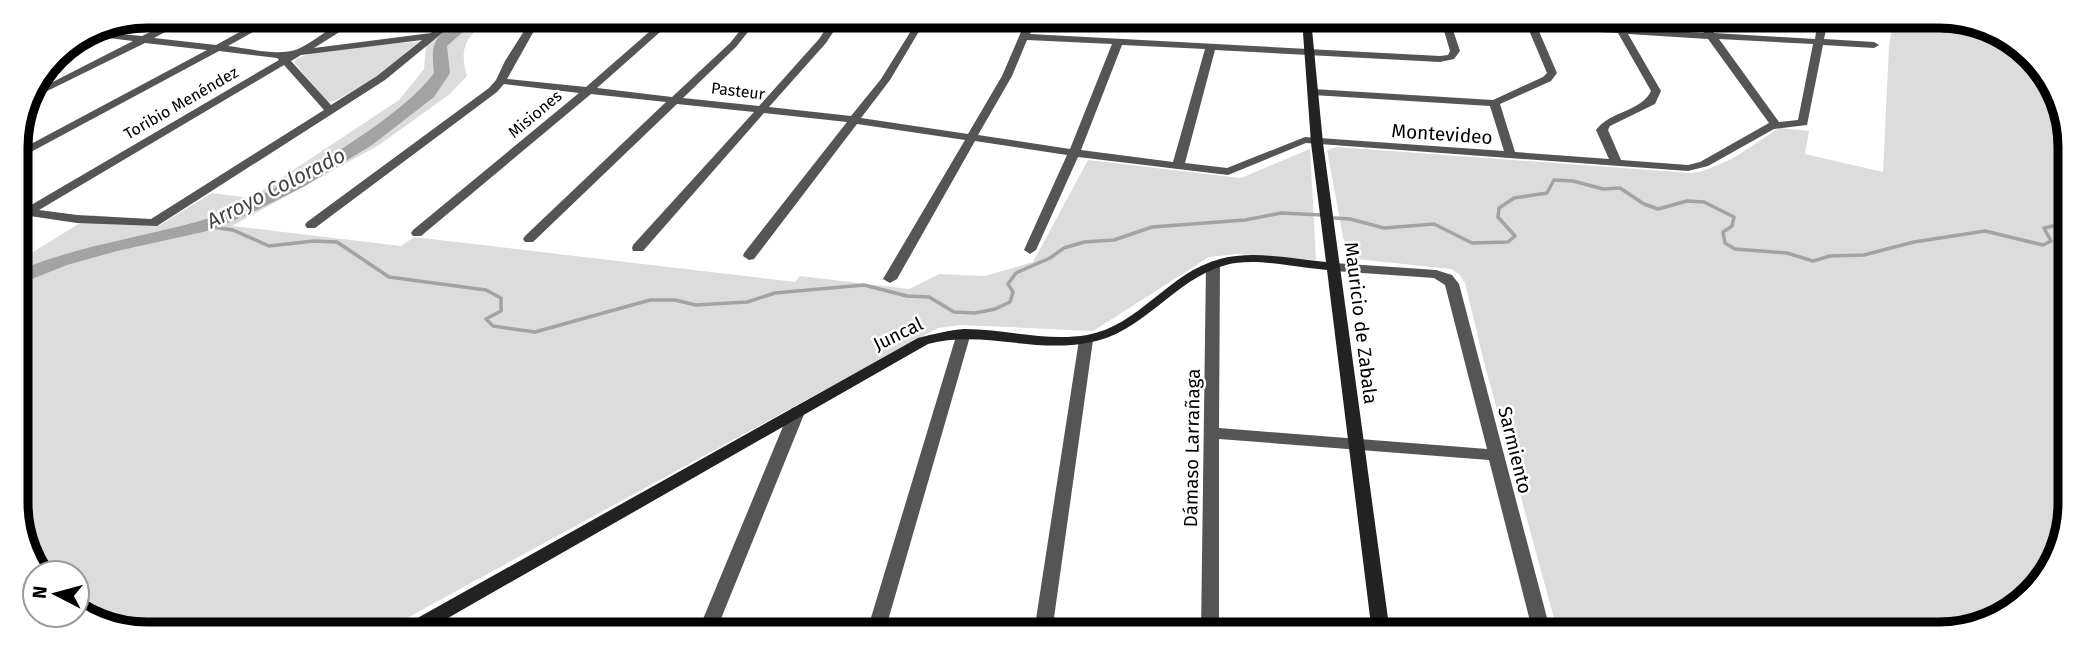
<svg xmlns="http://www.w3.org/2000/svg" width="2086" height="650" font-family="'Fira Sans',sans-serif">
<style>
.green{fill:#dcdcdc}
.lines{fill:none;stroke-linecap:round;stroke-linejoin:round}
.stream{stroke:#a3a3a3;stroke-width:3.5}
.river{fill:#a3a3a3;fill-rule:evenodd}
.street{fill:#555;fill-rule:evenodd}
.secondary{fill:#222;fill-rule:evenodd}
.labels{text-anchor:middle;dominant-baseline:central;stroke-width:5;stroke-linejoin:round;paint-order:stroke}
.far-street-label{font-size:16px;fill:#000;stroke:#fff}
.street-label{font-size:19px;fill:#000;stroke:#fff}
.water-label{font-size:21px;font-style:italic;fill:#444;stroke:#fff}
.rim{fill:none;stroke:#000;stroke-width:9}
</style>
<rect width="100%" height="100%" fill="#fff"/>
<g class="green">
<path d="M458,17H490C468,37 458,45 467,76L450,94L379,145L232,226L401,246L414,237L795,282L800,276L909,289L939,274L985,276L1033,262L1088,160L1241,178L1310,149L1316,260L1237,254L1209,257L1093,331L960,325L938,328L385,630H112L77,608V573H40L18,528L17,262L93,215L160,225L212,193L251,198L399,100L424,69L426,46Z"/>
<path d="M1893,20H1974L2037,60L2068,122L2066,538L2019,607L1947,634L1558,633L1484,362L1465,283L1459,274L1451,269L1347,258L1327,150L1337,147L1691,173L1703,171L1732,159L1779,128L1809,131L1805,154L1883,172L1889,46Z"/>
<path d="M418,42L376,78L334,101L327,102L294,62C304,47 397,43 418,42Z"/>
</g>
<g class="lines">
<g class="stream">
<path d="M1334,218L1350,219L1384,228L1434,224L1472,243L1508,242L1515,236L1498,217L1499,208L1514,198L1547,193L1554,180L1573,181L1603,189L1620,188L1644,204L1658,209L1687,201L1704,202L1734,217L1732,226L1723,232L1725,243L1735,249L1787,253L1813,261L1830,256L1864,255L1914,242L1985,231L2043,245L2051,241L2044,228L2057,225L2067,227"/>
<path d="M205,226L233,230L269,246L314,241L337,242L389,277L486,290L501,298V311L486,319L493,326L535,332L650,300H675L696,305L747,302L775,293L864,285L907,296L929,297L954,312L975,313L995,309L1010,302L1013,292L1008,284L1016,273L1050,258L1064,248L1084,242L1114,240L1152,227L1245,220L1281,213L1322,215"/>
</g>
<path class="river" d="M463,17H480L447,46L450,73L434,97L372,145L305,186L253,212L212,230L117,251L67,265L17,285V271C75,247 136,238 196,222C256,206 399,122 434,73C430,38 436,37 463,17Z"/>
<g class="street">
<path d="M183,16H195L154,38L216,45L269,16H281L228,46C248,48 278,57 298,49C320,39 340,16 365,16L314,48L431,33L448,17H458L446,30L385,80L157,226L77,223L16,214V206L26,208L279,60L277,58L219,51L16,160V152L207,50L145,43L35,97L39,89L133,41L83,35L90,31L142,36ZM422,40L377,76L331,105L291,61L301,55ZM284,65L324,110L151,219L77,215L39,210Z"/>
<path d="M533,17L655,27L666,17H677L597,88L672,97L730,43L751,17H760L736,47L683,98L759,106L819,39L834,17H843L826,43L769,107L851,116L881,79L919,18H927L890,80L861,118L968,134L1002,76L1027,18H1037L1030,34L1440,56L1448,55L1450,51L1442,24L1411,22L1406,19L1526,23L1527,19H1533L1536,23L1614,28L1610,19H1619L1624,28L1704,33L1695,20H1704L1714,33L1815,39L1818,20H1828L1824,39L1874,42L1879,45L1874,48L1823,45L1807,125L1774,129L1708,166L1688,171L1306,143L1228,175L1078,157L1036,250L1030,254L1024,250L1067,155L975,141L897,279L890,283L883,279L965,140L857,124L754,259L749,260L743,256L744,253L847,122L764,113L643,251H633L632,248L633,245L754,112L677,104L533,242H525L523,239L525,236L666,102L591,94L421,236H413L411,233L413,230L579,93L504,84L497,92L315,228H307L305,225L307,222L489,88L496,80L505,61ZM539,22L649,32L586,87L507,79ZM1451,24L1528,28L1547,73L1543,77L1493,100L1313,89L1308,92L1313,95L1490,106L1504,151L1305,137L1227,168L1185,163L1215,50L1440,62L1454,59L1460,51ZM1538,29L1618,33L1651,91C1641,112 1610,111 1596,130L1609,159L1515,152L1500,104L1551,81L1557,73ZM1628,34L1708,39L1769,123L1700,162L1688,165L1621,160L1608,130L1610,126L1655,104L1661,91ZM1719,39L1813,44L1798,120L1779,122ZM1027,40L1112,44L1070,149L978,135L1012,76ZM1122,45L1205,49L1173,162L1081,150Z"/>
<path d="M1213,261L1220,265L1219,428L1487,449L1445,285L1434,278L1334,271L1327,267L1334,263L1436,270L1452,275L1459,284L1551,633H1533L1489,460L1219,439V632H1201L1206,265Z"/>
<path d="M964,329L971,333L885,631H867L957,333Z"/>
<path d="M1086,336L1093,340L1052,632H1034L1079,340Z"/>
<path d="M797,407L802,408L805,412L716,631H698L789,412L792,408Z"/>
</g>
<path class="secondary" d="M1302,19H1311L1323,143L1390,633H1372L1327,270C1297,268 1255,257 1226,265C1173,279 1144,334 1087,343C1034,353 981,330 928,344L427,630H403L405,625L918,338C934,334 949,330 965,329C1006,329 1046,342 1087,335C1139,326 1169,272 1220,259C1254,250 1292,259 1326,262L1311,143Z"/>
</g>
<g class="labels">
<g class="far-street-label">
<text transform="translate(738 91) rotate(7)">Pasteur</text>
<text transform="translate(181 103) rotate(-30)">Toribio Menéndez</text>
<text transform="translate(535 114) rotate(-40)">Misiones</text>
</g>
<g class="street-label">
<text transform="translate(1442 134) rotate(4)">Montevideo</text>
<text transform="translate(1361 323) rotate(83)">Mauricio de Zabala</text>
<text transform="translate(898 334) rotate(-26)">Juncal</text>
<text transform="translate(1192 448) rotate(-89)">Dámaso Larrañaga</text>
<text transform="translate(1515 450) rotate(76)">Sarmiento</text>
</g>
<g class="water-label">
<text transform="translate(276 188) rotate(-27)">Arroyo Colorado</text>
</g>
</g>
<path d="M0 0H2086V650H0ZM147 28H1939A119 119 0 0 1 2058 147V503A119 119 0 0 1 1939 622H147A119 119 0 0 1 28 503V147A119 119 0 0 1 147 28Z" fill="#fff" fill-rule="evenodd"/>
<path class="rim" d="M147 28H1939A119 119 0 0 1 2058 147V503A119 119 0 0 1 1939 622H147A119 119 0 0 1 28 503V147A119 119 0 0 1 147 28Z"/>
<g transform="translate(56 594) rotate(276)"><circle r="33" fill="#ffffff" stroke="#999999" stroke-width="2"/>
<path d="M0-5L12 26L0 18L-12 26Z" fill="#000000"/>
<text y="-10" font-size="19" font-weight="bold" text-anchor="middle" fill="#000000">N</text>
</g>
</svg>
